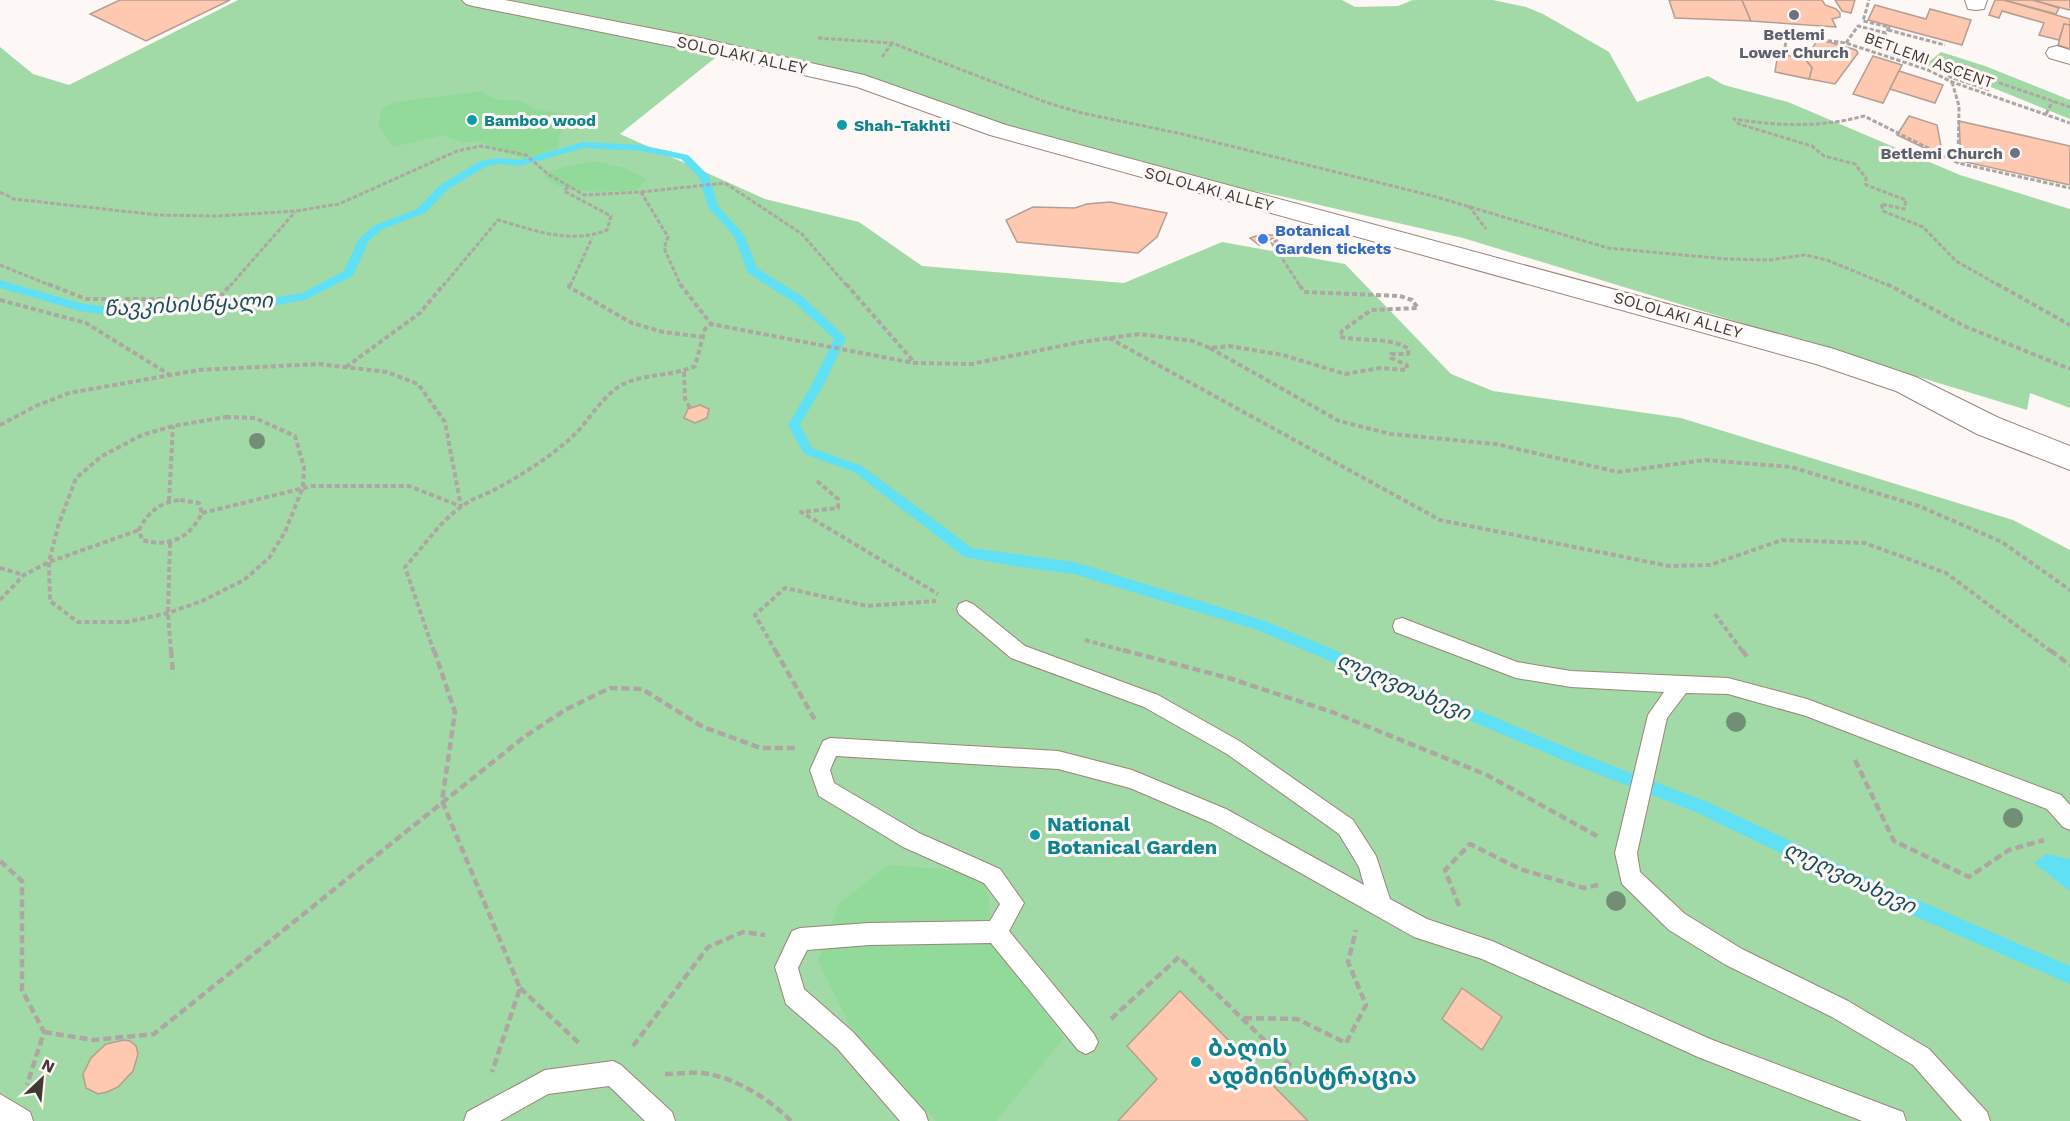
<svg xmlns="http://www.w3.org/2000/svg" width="2070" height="1121" font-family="'Work Sans','Noto Sans Georgian',sans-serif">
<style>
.green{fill:#a1daa6}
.forest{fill:#92da9a}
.water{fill:#60e0f4}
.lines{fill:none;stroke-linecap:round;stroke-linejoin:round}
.stream{fill:#60e0f4;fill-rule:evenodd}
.building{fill:#fec9b0;stroke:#b59e92;stroke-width:1.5}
.lane-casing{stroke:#9b8579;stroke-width:2}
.street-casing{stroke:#9b8579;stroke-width:2}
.path-far2{stroke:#aea6a3;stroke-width:3;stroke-dasharray:4.5 2;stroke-linecap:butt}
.path-far1{stroke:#aea6a3;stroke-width:4;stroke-dasharray:5 3;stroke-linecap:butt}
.path{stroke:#aea6a3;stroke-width:4.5;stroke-dasharray:8 4;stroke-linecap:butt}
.lane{fill:#fff;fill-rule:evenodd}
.street{fill:#fff;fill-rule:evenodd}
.tree{fill:#728e76}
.worship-dot{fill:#6b7280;stroke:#fdf7f5;stroke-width:2}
.culture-dot{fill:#0f9aa8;stroke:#fdf7f5;stroke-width:2}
.shop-dot{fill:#3f7fe0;stroke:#fdf7f5;stroke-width:2}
.labels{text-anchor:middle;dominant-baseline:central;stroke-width:6;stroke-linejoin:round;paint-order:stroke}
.far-worship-label{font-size:16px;font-weight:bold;fill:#5b616d;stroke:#fdf7f5}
.far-street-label{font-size:16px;fill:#423934;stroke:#fdf7f5}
.far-culture-label{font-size:16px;font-weight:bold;fill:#0d838f;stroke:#fdf7f5;text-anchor:start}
.far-shop-label{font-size:16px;font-weight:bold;fill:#366cbe;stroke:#fdf7f5;text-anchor:start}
.culture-label{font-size:20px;font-weight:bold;fill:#0d838f;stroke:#fdf7f5;text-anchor:start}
.water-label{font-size:21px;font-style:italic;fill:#195059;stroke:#fdf7f5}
.near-culture-label{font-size:24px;font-weight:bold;fill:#0d838f;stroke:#fdf7f5;text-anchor:start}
</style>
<rect width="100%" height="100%" fill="#fdf7f5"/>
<g class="green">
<path d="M238,0H1342L1355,7L1398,6L1413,0H1493L1526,7L1543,14L1609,52L1637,102L1708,76L1724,85L1788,102L1960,175L2070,209V408L2030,393L2027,410L1463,238L1276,195L1149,172L864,82L725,50L620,134L765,199L859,222L922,266L1124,283L1222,242L1345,264L1451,374L1493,391L1681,418L2013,520L2070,550V1121H0V47L33,74L69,85Z"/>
<path d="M1941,52L1985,66L2070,100V119L1976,81L1925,65Z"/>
</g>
<g class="forest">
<path d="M483,91L488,96L501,100H519L535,109L564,114L558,148L524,159L477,141L463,143L443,135L393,147L379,126L381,109L394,102Z"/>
<path d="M593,161L622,167L647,179L637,190C610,191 563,197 543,175L564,167Z"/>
<path d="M888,865L969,871L987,882L991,924L1001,954L1064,1038L996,1121H936L853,1032L818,961L839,904Z"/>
</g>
<path class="water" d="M2046,854L2070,859V891L2034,863Z"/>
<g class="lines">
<path class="stream" d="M584,142L641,145L688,155L709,176L718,206L744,235L757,268L803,297L846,338L824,384L800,425L812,448L862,466L972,548L1074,562L1265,621L1582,754L1710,803L1892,889L2070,966V984L1880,901L1698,813L1572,764L1257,630L1074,574L1020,567L964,557L854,472L804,454L788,425L812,384L834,339L795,303L748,273L734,236L708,207L699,177L681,159L641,151L584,148L520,166L498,164L487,166L448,189L425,213L381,230L368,242L353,276L305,300L252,309L114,316L80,311L0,288V280L80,303L114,308L252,301L302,293L344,271L358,240L373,226L417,209L440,185L480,161L498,158L520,160Z"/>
</g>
<g class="building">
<path d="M120,0H230L146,41L90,14Z"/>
<path d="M1669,0H1742L1751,21L1675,18Z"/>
<path d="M1742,0H1822L1825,5L1836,9L1840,13V17L1832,19L1836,27L1751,21Z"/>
<path d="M1835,0H1855L1851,13L1842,11Z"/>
<path d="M1995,0H2004L2070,19V25L2064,24L2059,40L2039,35L2044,23L2002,11L1999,18L1989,15Z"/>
<path d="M2004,0H2033L2059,8L2056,14Z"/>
<path d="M2033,0H2070V9L2069,10Z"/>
<path d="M1875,5L1926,19L1930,9L1971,20L1962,45L1868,20Z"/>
<path d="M2064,24L2070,25V49L2058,45Z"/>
<path d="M1816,42H1829L1856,50L1858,53L1835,84L1809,79L1812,68L1806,60Z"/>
<path d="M1778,53L1806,60L1812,68L1809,79L1775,72Z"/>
<path d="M1873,56L1902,65L1883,103L1853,94Z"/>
<path d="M1899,71L1943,85L1935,103L1890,89Z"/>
<path d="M1909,116L1937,125L1943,157L1897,135Z"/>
<path d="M1959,121L2070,146V185L1961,161Z"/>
<path d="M1110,202L1167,213L1157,237L1138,253L1017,242L1006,220L1033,207L1075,208L1087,204Z"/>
<path d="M1262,234L1278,236L1259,245L1250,238Z"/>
<path d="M700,405L709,409L707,418L695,423L684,418L688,409Z"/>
<path d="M1462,988L1502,1017L1482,1050L1442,1019Z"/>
<path d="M1180,991L1308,1121H1118L1157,1079L1127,1046Z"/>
<path d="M124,1040L130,1041L136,1046L138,1054L133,1071L118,1087L107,1092L98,1094L86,1088L83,1074L91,1058L106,1044Z"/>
</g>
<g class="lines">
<g class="lane-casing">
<g id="lane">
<path d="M966,601L973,604L1025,646L1158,695L1241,742L1353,820L1376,856L1390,899L1427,919L1492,941L1710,1039L1903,1112L1906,1121H1862L1698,1057L1482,959L1414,937L1212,823L1130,788L1058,769L836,756L830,770L834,783L919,833L1000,869L1024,903L1009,931L1094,1034L1098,1042L1094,1050L1086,1054L1078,1050L991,943L869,945L807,950L798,968L804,989L853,1032L925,1112L928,1121H900L837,1048L786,1004L775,967L792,931L800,928L869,923L990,921L1000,904L984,883L903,847L819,796L810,770L823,741L830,738L1058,751L1132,770L1226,809L1364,885L1359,867L1339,834L1227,754L1144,707L1011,658L959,614L957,609L959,604Z"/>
<path d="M1402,618L1517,662L1571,671L1728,678L1807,699L2061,795L2070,805V830L2063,827L2047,809L1806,716L1728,694L1686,693L1667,718L1637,853L1640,872L1685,914L1742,949L1848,1001L1929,1049L1987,1112L1990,1121H1962L1913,1065L1832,1017L1726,965L1669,930L1622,884L1615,853L1648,715L1664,692L1571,687L1516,678L1395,632L1393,626L1395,620Z"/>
<path d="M613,1061L621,1065L672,1112L675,1121H645L609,1086L548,1094L500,1121H464L467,1112L545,1070Z"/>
<path d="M0,1094L30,1112L33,1121H0Z"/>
</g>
</g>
<g class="street-casing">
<g id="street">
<path d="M462,0H505L700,38L864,75L1006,125L1834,349L1916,377L1999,418L2070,446V470L1977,434L1896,391L1816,364L990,135L857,87L700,52L473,6L466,4Z"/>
<path d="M1965,0H1987L1984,9L1976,10L1968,9Z"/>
<path d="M2057,46L2070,50V64L2049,58L2046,53L2049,48Z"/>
</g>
</g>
<g class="path-far2">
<path d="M1888,30L1945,45"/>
<path d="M818,38L892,43L1048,103L1082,113L1182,134L1433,196L1608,248L1726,259L1769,260L1805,255L1827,260L1890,286"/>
<path d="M1846,43L1858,26L1886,33L1889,27L1863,21L1869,0"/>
<path d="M1785,47L1787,36L1846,43L1928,70L1952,82L2070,123"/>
<path d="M882,57L892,43"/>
<path d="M1952,82L1959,106L1958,163L2070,188"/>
<path d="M1989,90L1950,77L1943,70L1948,61L1976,69L1994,81L2070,107"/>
<path d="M2046,114L2053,101"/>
<path d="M1958,163L1864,116C1819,128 1779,126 1734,119L1739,124L1812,146L1824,156L1855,164L1866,178V185L1906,200L1904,209L1881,204L1883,211L1923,227L1956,261L2000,286"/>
<path d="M0,192L14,199L158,215L217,216L296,211L339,204L457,151L481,146L526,155L548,174L584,195L641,192L668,237L664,248L681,286"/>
<path d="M641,192L725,183L802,234L847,286"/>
<path d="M1469,206L1486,229"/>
<path d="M1278,240L1272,243L1300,286"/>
<path d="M0,265L52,286"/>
<path d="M230,286L295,212"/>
<path d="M443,286L498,220C534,230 570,245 607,230L611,216L564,191L569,186"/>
<path d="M570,286L592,238"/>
</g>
<g class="path-far1">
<path d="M48,284L86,299H218L231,284"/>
<path d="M570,284L569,287L632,323L663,332L703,337"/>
<path d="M680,284L711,324"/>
<path d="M846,284L914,362"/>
<path d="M1887,284L1964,326L2070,369"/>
<path d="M1997,284L2070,325"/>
<path d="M0,300L86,323L170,375"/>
<path d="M1109,338L1440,520L1669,566L1710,565L1782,540L1865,543L1946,573L2052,652"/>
<path d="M1210,348L1339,421L1391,434L1496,444L1618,472L1705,460L1791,467L1919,506L2002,542L2070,590"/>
<path d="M346,367L420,313L444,284"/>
<path d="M684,372L685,399L690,408"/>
<path d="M226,417L255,418L295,436L304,467L303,487L285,532L269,558L244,580L202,601L168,613L127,622H78L50,601L49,562L58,526L76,478L102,456L142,435L173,426Z"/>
<path d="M0,425L36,406L69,393L199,370L319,364L387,372L418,384L445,422L461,507"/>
<path d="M817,481L838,499V508L801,512L938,594"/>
<path d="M180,500L199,503L202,513C190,538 169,548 142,540L139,530C148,512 160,502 180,500Z"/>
<path d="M169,501L173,426"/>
<path d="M202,513L312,486H409L460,506"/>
<path d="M170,543L168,613L171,652"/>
<path d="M0,568L24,575"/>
<path d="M0,600L24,575L49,562L139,530"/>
<path d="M1715,614L1743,652"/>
<path d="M1085,640L1129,652"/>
<path d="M434,652L405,567C424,546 441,520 465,504C474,498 484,495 494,490C520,476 547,459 570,439C588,423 599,399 620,386C642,373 672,377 695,366L705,329L711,324L914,363L971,364L1081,342L1139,334L1193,341L1210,348L1229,346L1283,355L1345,374L1380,368L1406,370L1407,365L1391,358V354H1408L1409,349C1387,336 1364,342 1340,337L1342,331L1371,310L1418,308L1412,300L1400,296L1304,292L1299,284"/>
<path d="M776,652L755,615L785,588L867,606L936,601"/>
</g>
<g class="path">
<path d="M171,650L173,674"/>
<path d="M434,650L455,712L442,801L520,988L492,1072"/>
<path d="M775,650L815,720"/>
<path d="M1123,650L1232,679L1332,712L1487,775L1597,836"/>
<path d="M1742,650L1749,659"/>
<path d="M2050,650L2070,665"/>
<path d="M1855,760L1894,841L1969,877L2009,850L2044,840"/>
<path d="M0,861L22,881V990L44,1032L27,1085"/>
<path d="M1459,906L1445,870L1470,844L1520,869L1584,888L1598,885"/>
<path d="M520,988L579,1043"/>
<path d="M1244,1018L1297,1019L1346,1043L1366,1005L1348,962L1356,930"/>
<path d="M1111,1019L1179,957L1291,1066"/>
<path d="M44,1032L93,1040L154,1034L524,737L565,710L610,688L642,689L703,727L761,748H795"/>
<path d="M633,1046L708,947L743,932L765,935"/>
<path d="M665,1074C677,1074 690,1072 702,1073C735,1077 768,1098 791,1121"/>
</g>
<use href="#lane" class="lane"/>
<use href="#street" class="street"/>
</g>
<g class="tree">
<circle cx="1958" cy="69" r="6"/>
<circle cx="257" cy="441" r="8"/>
<circle cx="1736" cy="722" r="10"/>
<circle cx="2013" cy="818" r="10"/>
<circle cx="1616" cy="901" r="10"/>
</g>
<g class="worship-dot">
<circle cx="1794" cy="15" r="6"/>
<circle cx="2015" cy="153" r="6"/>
</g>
<g class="culture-dot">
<circle cx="472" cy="120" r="6"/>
<circle cx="842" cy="125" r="6"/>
<circle cx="1035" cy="835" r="6"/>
<circle cx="1196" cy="1062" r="6"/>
</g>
<circle class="shop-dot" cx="1263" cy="239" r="6"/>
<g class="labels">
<g class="far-worship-label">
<text x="1794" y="34">Betlemi<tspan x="1794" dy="18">Lower Church</tspan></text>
<text x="2003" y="153" text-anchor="end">Betlemi Church</text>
</g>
<g class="far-street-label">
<text transform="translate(742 55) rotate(12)">SOLOLAKI ALLEY</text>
<text transform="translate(1929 60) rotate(20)">BETLEMI ASCENT</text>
<text transform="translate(1209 189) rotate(15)">SOLOLAKI ALLEY</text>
<text transform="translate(1678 315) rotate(16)">SOLOLAKI ALLEY</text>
</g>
<g class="far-culture-label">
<text x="484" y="120">Bamboo wood</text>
<text x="854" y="125">Shah-Takhti</text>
</g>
<g class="far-shop-label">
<text x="1275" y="230">Botanical<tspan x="1275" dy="18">Garden tickets</tspan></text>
</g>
<g class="culture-label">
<text x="1047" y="824">National<tspan x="1047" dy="23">Botanical Garden</tspan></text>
</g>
<g class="water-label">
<text transform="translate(188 304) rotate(-3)">წავკისისწყალი</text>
<text transform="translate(1404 686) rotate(23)">ლეღვთახევი</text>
<text transform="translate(1850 877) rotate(25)">ლეღვთახევი</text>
</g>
<g class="near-culture-label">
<text x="1208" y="1048">ბაღის<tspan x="1208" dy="28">ადმინისტრაცია</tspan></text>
</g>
</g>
<g transform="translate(42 1079) rotate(26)" stroke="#fdf7f5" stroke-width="4.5" paint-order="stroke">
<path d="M0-4.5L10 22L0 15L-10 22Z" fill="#423934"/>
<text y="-9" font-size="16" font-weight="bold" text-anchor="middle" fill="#423934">N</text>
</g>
</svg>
